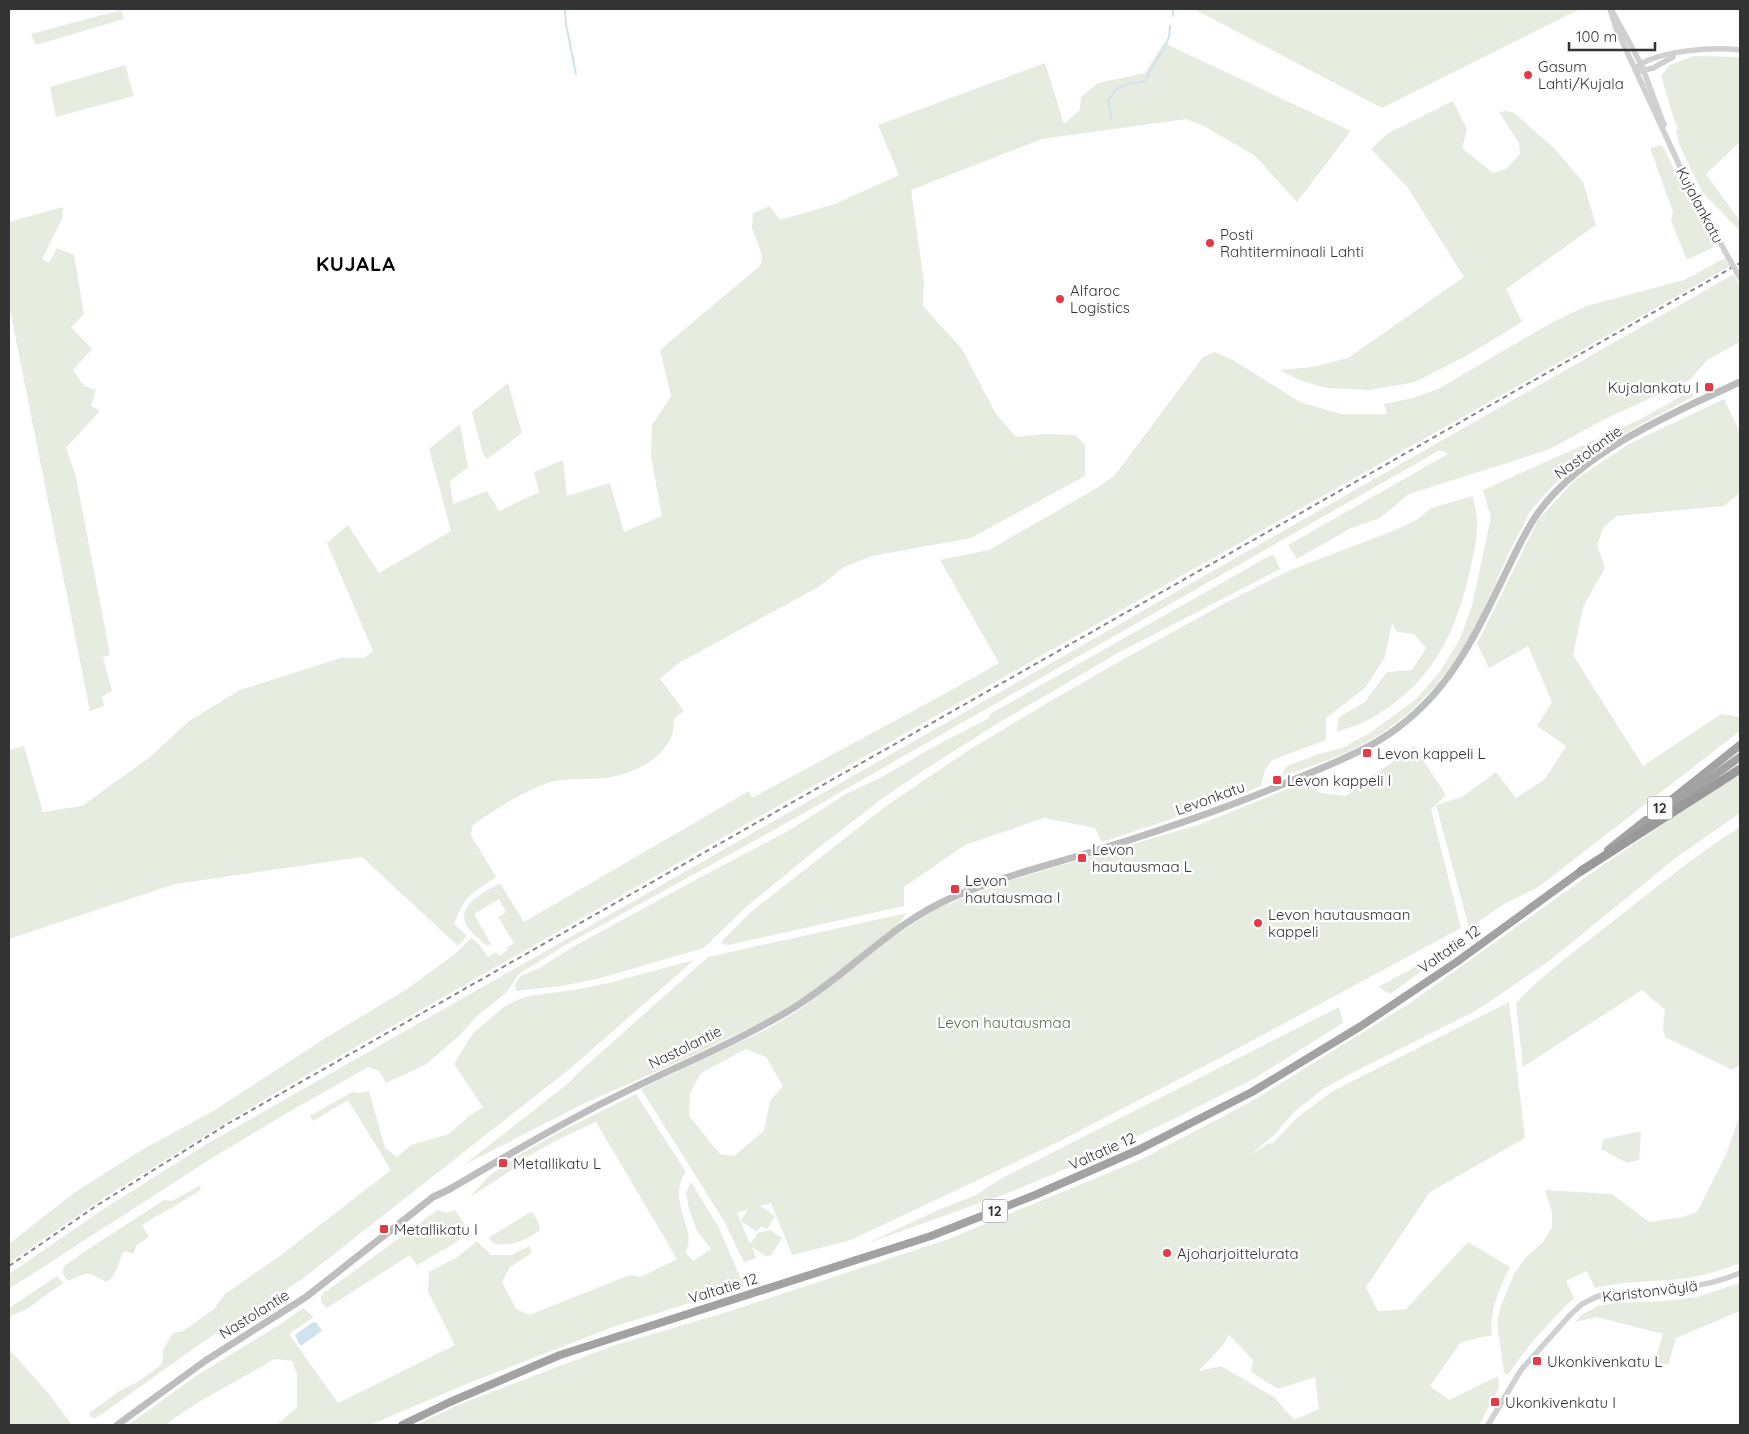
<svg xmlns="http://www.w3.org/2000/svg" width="1749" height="1434" font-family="Quicksand,sans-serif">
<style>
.green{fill:#e6ecdf;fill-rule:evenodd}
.water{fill:#cfe2ee}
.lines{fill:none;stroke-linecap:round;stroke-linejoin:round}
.stream{stroke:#cfe2ee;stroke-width:2}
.tertiary{stroke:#d0d0d0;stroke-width:5.5}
.secondary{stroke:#bdbdbd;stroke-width:7}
.trunk{stroke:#a2a2a2;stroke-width:8}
.motorway{stroke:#9a9a9a;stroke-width:9}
.rail{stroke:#888;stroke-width:2;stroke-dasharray:5 4;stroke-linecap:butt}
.tertiary-bridge{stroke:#d0d0d0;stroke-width:5.5}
.poi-dot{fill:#e63946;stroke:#fff;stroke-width:2}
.labels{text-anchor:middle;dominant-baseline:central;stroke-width:5;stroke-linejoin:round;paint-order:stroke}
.shield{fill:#fff;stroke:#707070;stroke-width:1}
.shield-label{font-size:14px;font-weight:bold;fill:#333}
.poi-label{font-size:15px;fill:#333;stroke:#fff;text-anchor:start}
.street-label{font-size:15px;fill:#333;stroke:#fff}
.park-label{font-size:15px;fill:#56703f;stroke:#fff}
.district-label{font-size:20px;font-weight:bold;letter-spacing:1px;fill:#000;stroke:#fff}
</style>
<rect width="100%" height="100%" fill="#fff"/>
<g class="green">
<path d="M1194,9H1580L1382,108Z"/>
<path d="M121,10L124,19L36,45L31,34Z"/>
<path d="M1164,43L1351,131L1297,202L1255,156L1204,126L1186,119L1042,139L911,190L924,282L923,306L962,349L996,414L1016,437L1043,434L1075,435L1085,444V476L971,538L872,556L844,567L820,586L679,663L660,679L684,711L674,719C673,725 674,733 671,738C662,758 636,772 616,776C596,781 575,777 555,781C532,786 490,812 472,826L471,835L496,877C471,894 465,895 454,924L467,936L458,946L362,857L175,884L9,939V750L24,746L43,812L82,806L150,757L189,721L240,690L341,658H364L373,651L327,543L348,525L379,573L451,531L429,449L460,424L468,467L450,481L453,504L487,491L499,511L539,492L534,472L563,460L567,496L610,483L624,532L662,516L651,457L652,425L671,396L660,350L761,265L762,255L752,228L753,213L770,206L780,220L835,204L899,175L878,125L1045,63L1064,124L1080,110L1081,97L1098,83L1145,73Z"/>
<path d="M1694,56L1740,57V142L1706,174L1740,221L1739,230L1702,192L1679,144L1676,131L1678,128L1674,119L1661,76L1670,65Z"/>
<path d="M125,65L134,96L56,117L50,87Z"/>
<path d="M1453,101L1467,129L1462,148L1493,173L1506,169L1520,154L1519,143L1499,112L1507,111L1514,113L1554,148L1583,182L1596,225L1506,289L1522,322L1466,356L1415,382L1369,390L1327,388L1302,381L1279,370L1313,367L1348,358L1464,277L1408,188L1371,149L1387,134Z"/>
<path d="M1662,145L1714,247L1687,260L1671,221L1673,212L1650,148Z"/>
<path d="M63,207L62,219L42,259L49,263L57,248L74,255L84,314L71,327L92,349L73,370L84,386L96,390L91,406L100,411L66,448L76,477L110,655L103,657L112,691L102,697L104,706L90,711L9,305V222Z"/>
<path d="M1725,258L1730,266L1174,580L263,1100L105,1197L9,1263V1244L75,1192L145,1148L215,1110L327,1037L407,989L455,954L471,938L479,944L488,957L496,952L499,956L508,950L507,947L514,943L498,917L506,912L499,899L474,914L491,944L487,946C481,940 474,935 469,929C452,907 484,892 500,883L524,922L749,791L752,798L946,693L999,663L940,560L989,550L1097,488L1115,475L1203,357L1215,352L1233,360L1300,402L1341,414H1387L1384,404L1413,398L1438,389L1551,323L1586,306L1684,280Z"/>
<path d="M1734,274L1740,286V342L1707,360L1690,380L1605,419L1548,450L1409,494L1380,518L1351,528L1297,559L1288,545L1448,454L1440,450L790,821L564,946L519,974L506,993L477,1016L459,1036L425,1065L386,1083L379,1071L368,1067L282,1116L209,1160L9,1289V1274L102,1210L205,1145Z"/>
<path d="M508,383L522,433L487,459L483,454L472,412Z"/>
<path d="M1690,391L1694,396C1638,427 1575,455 1534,507C1529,512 1526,520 1523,526C1508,553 1497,581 1484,608C1459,664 1421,712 1367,742C1341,757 1312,766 1283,776V771L1287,766L1316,755L1342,748L1370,733L1416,699L1439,673L1459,641L1472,606L1491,517L1483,490L1639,420Z"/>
<path d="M1724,399L1740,432V493L1724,506L1617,516L1604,527L1597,545L1605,568L1583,607L1573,655L1643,766L1721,714L1740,717V731L1537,888L1504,904L1469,928L1436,805L1462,797L1496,772L1516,798L1545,779L1566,746L1537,726L1552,702L1528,646L1489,668L1477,644L1538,520L1576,479L1629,444Z"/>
<path d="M1473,496C1474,504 1477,513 1477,522C1478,541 1472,560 1468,578C1454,641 1424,691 1366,721C1357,726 1347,728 1337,732L1339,717L1365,702L1387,672L1412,670L1426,648L1414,634L1397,632L1392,623L1385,657L1365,688L1326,718V740L1272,760L1265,770L1261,786L1226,801L1102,842L1095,828L1044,818L965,845L904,887V906L728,945L720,943L752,911L886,806L969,750L1049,702L1120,661L1229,601L1293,569L1393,531L1418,519L1431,508Z"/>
<path d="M1273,554L1280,569L1118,653L995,725L921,772L880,800L812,853L746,907L704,948L597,979L561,986L516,991L515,985L520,976L540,968L571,948L697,879L788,831L846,794L882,777L928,750L989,718L990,714Z"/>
<path d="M1414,746L1446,795L1431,809L1461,928L1218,1059L1060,1141L851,1240L792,1255L771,1203L760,1206L775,1216L767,1229L761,1226L757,1232L741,1221L748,1209L737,1213L750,1244L758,1233L770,1230L782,1238L771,1255L766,1256L752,1247L756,1258L744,1262L724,1221L641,1089L769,1028L799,1010L895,936L937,908L1012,880L1201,824L1307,781L1320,793L1346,796ZM746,1049L766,1057L783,1086L770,1101L764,1131L734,1156L720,1154L689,1116L690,1093L701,1073Z"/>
<path d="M1740,775V813L1677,857L1549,961L1477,1010L1354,1072L1323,1089L1294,1112L1275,1134L1252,1154L1269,1143L1272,1144L1298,1117L1333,1091L1509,1002L1525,1138L1430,1192L1366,1287L1378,1311L1406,1309L1468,1242L1510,1267C1499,1289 1489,1311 1492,1335L1461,1342L1430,1386L1449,1400L1498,1376L1499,1388L1479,1425H416L458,1405L612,1346L727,1312L946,1240L1142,1159L1254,1100L1410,1003L1603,865L1714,790ZM1229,1335L1253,1360L1251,1372L1278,1389L1315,1377L1319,1409L1294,1420L1274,1397L1221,1366L1199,1371L1223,1345Z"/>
<path d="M1740,827V1065L1732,1070L1665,1037L1663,1028L1665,1010L1642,990L1523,1067L1516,1003C1543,974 1575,951 1606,927C1650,892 1693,857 1740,827Z"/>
<path d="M907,913L895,928L826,981L795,1003L766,1020L687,1058L585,1103L464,1165L571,1081L578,1073L708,957Z"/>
<path d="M1462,942L1390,994L1378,987Z"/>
<path d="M694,960L572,1067L301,1280L207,1339L102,1414L95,1418H92L89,1413L121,1390L138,1382L161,1365L163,1359V1350L173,1333L183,1331L214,1309L225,1294L281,1255L391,1170L348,1100L313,1121L310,1116L352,1092L359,1093L369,1091L385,1148L397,1157L411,1145L449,1134L469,1116L483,1107L454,1064L473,1033L505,1006L520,999L528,996L574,990L609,983Z"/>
<path d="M1339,1007L1343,1023L1255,1078L1174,1119L1091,1158L1008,1193L868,1243L938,1210L976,1195L1002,1178Z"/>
<path d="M636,1094L686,1172C671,1192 684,1213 688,1233C690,1240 687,1247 686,1253L693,1261L711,1249L697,1231L689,1209L686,1192L691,1182L718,1226L744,1286L613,1327L464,1385L370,1425H277L297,1407V1374L292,1361L275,1359L202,1400L170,1421L167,1425H128L199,1374L282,1323L303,1308L314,1317L289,1334L338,1403L455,1345L428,1292L429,1272L459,1256L477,1241L491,1255H511L530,1246L532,1253L510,1267L502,1282L516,1309L529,1315L630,1275L641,1277L677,1259L596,1122L557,1140L527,1157L509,1172L470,1197L490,1175L522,1153L563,1130Z"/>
<path d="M1740,1114V1263C1721,1270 1701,1277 1680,1279C1652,1282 1623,1281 1595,1288L1587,1271L1566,1281L1574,1298C1550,1321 1526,1347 1508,1375L1504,1373L1497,1323L1500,1308L1514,1274L1525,1258L1543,1242L1552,1227V1212L1545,1190L1612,1194L1649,1222L1683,1217L1697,1212L1726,1155Z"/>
<path d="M1636,1132H1641L1639,1160L1627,1163L1601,1149L1604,1139Z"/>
<path d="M199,1186L201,1190L142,1225L149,1237L137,1245L133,1254L126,1251L123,1252L114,1275L111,1279L106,1282C88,1271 87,1272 68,1281C64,1276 61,1273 64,1266L93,1246L164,1200L172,1201Z"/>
<path d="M438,1210L446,1213L455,1210L470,1232L447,1248L417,1265L410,1255L327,1308L321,1302V1295Z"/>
<path d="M532,1211L540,1226L539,1231C524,1241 514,1246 495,1244L488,1238Z"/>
<path d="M57,1276L63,1283L27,1309L13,1315L10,1318V1325L9,1308Z"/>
<path d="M1740,1283V1311L1676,1338L1668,1365L1655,1361L1663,1334L1596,1317L1575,1322L1581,1315L1598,1306L1616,1303L1663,1301L1697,1297Z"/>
<path d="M9,1349L49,1394L72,1425H9Z"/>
</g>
<path class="water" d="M313,1322L317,1323L322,1331L302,1345H300L295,1335Z"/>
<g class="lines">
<g class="stream">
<path d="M565,9L566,24L576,74"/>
<path d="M1094,9H1102"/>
<path d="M1173,16V9"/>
<path d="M1112,120L1108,100L1116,89L1128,84L1144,81L1147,78L1152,67L1164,49L1169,37L1170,26"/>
</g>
<g class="tertiary">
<path d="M1610,9L1616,28L1688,184L1717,237"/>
<path d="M1611,9L1641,64L1664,125"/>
<path d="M1638,66C1660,50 1714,47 1740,50"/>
<path d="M1640,71L1653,68L1673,57"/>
<path d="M1488,1425L1521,1370L1571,1314L1582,1304L1596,1297L1606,1294C1651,1290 1698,1291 1740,1273"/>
</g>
<path class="secondary" d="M117,1425L205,1361L306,1297L433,1197L450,1189C493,1164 536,1138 580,1115C649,1077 723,1050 790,1010C847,976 891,924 951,898C992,880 1035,869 1078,856C1151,834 1223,810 1293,780C1322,768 1351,757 1378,741C1448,699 1474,637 1508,568C1517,549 1526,530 1538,513C1581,452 1674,412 1740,382"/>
<g class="trunk">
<path d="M1661,808L1740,745"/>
<path d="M1644,826L1740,757"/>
<path d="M1608,850L1646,820"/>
<path d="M402,1425L450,1402L560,1355L931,1236L1035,1195L1138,1150L1252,1092L1361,1026L1458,961L1584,869"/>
</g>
<path class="motorway" d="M1581,871L1740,769"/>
<path class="rail" d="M9,1266L96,1206L229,1123L1740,263"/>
<path class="tertiary-bridge" d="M1717,237L1740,278"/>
</g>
<g class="poi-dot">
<circle cx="1528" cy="75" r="5"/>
<circle cx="1210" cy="243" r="5"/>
<circle cx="1060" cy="299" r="5"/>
<rect x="1704" y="382" width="10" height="10" rx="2.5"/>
<rect x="1362" y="748" width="10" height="10" rx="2.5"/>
<rect x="1272" y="775" width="10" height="10" rx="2.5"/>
<rect x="1077" y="853" width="10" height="10" rx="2.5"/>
<rect x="950" y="884" width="10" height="10" rx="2.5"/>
<circle cx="1258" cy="923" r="5"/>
<rect x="498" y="1158" width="10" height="10" rx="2.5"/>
<rect x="379" y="1224" width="10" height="10" rx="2.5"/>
<circle cx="1167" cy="1253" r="5"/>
<rect x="1532" y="1356" width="10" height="10" rx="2.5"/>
<rect x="1490" y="1397" width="10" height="10" rx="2.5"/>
</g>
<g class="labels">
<g class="shield">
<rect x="1647.5" y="796.5" width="25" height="23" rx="4"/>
<rect x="982.5" y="1199.5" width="25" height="23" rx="4"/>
</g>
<g class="shield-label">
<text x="1660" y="808">12</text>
<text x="995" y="1211">12</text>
</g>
<g class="poi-label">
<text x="1538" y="66">Gasum<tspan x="1538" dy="17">Lahti/Kujala</tspan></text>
<text x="1220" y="234">Posti<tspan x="1220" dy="17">Rahtiterminaali Lahti</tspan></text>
<text x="1070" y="290">Alfaroc<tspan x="1070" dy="17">Logistics</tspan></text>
<text x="1699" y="387" text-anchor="end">Kujalankatu I</text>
<text x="1377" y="753">Levon kappeli L</text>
<text x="1287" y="780">Levon kappeli I</text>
<text x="1092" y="849">Levon<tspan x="1092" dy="17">hautausmaa L</tspan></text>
<text x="965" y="880">Levon<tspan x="965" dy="17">hautausmaa I</tspan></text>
<text x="1268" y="914">Levon hautausmaan<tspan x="1268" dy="17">kappeli</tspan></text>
<text x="513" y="1163">Metallikatu L</text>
<text x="394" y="1229">Metallikatu I</text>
<text x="1177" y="1253">Ajoharjoittelurata</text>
<text x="1547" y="1361">Ukonkivenkatu L</text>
<text x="1505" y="1402">Ukonkivenkatu I</text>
</g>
<g class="street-label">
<text transform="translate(1700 205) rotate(62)">Kujalankatu</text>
<text transform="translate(1588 452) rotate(-36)">Nastolantie</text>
<text transform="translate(1210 798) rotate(-20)">Levonkatu</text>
<text transform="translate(1449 949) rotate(-35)">Valtatie 12</text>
<text transform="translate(685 1047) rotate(-26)">Nastolantie</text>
<text transform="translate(1102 1151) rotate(-24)">Valtatie 12</text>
<text transform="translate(723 1288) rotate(-17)">Valtatie 12</text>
<text transform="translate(1650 1291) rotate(-7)">Karistonväylä</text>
<text transform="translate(254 1314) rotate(-32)">Nastolantie</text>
</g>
<g class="park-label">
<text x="1004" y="1022">Levon hautausmaa</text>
</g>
<g class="district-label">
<text x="356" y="263">KUJALA</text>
</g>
</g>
<rect width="1749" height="1434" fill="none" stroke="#333333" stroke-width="20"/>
<path d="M1569 42v8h86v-8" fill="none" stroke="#333333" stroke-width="2.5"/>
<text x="1576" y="42" font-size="15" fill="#333333" stroke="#ffffff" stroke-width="4" paint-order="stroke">100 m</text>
</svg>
